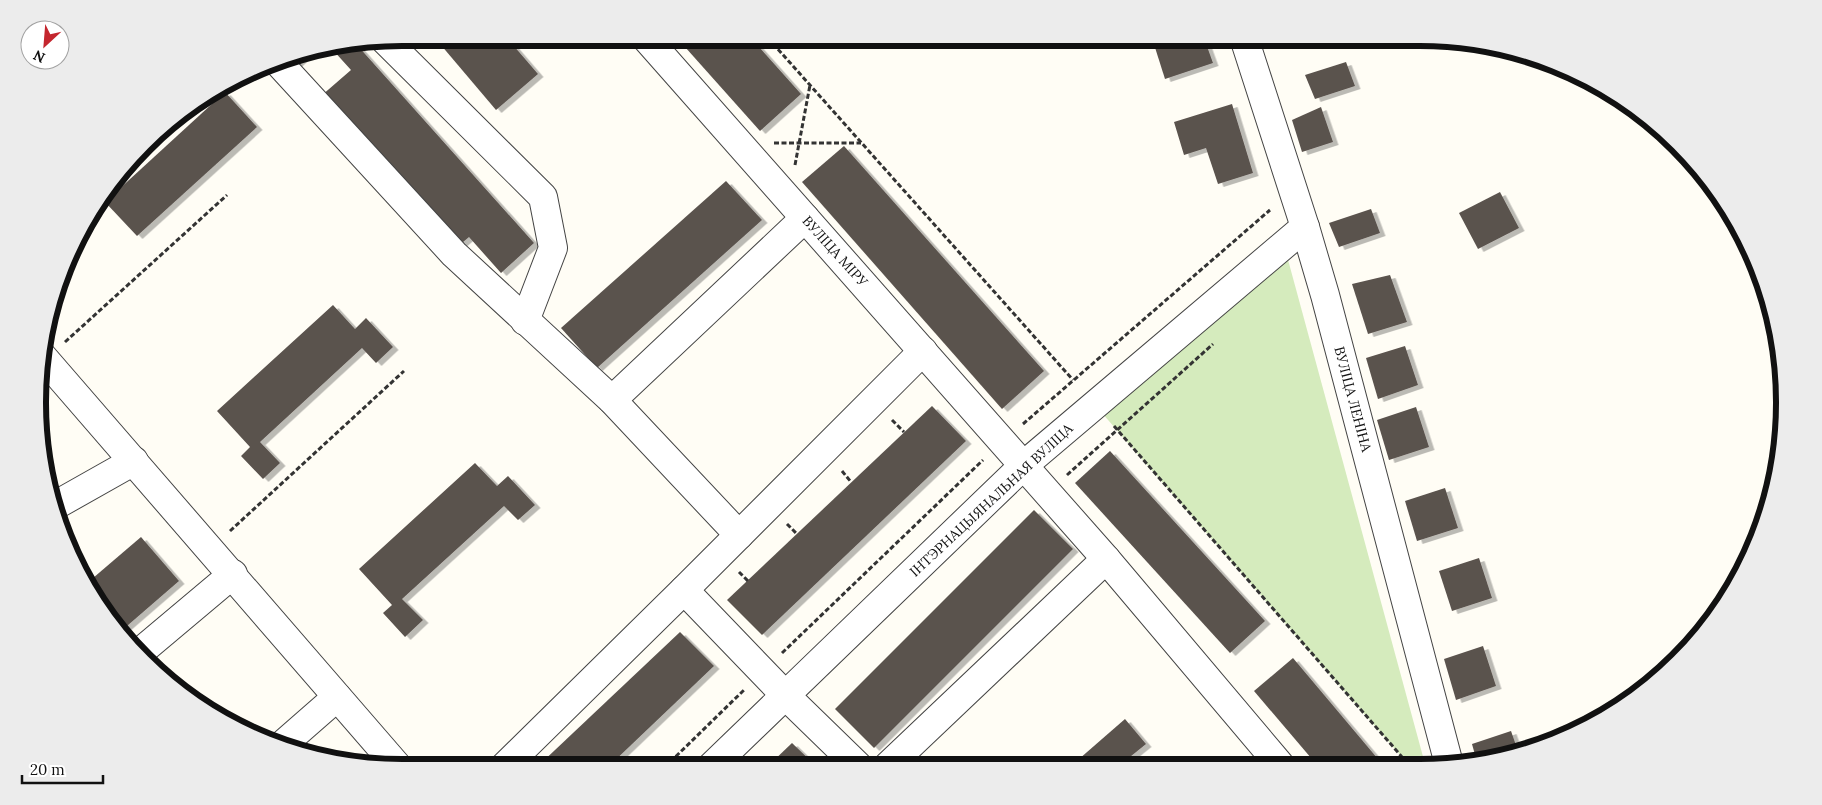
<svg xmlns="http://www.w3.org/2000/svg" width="1822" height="805" font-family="Lora,serif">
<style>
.green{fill:#d5ebbd}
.building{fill:#5a524d;filter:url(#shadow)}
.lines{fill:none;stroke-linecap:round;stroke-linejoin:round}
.minor-casing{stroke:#444;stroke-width:30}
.path{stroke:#333;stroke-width:3;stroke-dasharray:5 2.5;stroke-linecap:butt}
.minor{stroke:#fff;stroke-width:28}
.labels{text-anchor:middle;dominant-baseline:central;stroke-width:5;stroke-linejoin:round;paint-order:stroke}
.street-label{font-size:14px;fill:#111;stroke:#fff}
.rim{fill:none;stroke:#111;stroke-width:6}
</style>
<defs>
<filter id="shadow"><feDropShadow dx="5.5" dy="3" stdDeviation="0" flood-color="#0004"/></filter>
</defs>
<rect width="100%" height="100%" fill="#fffdf5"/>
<path class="green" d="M1284,245L1425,764L1409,765L1095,405Z"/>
<g class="building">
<path d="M435,38H507L538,74L496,110Z"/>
<path d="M677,38H751L801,94L760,131Z"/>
<path d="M1152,38H1204L1213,63L1165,79Z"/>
<path d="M357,45L534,243L501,273L469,237L456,248L321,96L351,70L332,49Z"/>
<path d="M308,53L292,68L285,57Z"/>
<path d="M1346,62L1355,86L1315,99L1305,75Z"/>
<path d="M225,92L257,127L137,236L105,202Z"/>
<path d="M1232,104L1253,173L1218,184L1206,148L1184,155L1174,122Z"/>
<path d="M1321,107L1333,142L1302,152L1292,120Z"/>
<path d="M844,146L1044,371L1002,409L802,182Z"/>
<path d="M726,181L762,220L597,368L561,328Z"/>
<path d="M1500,192L1519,228L1478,249L1459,213Z"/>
<path d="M1371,209L1380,233L1339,247L1329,223Z"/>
<path d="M1390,275L1407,322L1368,334L1352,284Z"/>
<path d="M333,305L355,329L366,318L393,347L376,363L362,348L260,442L280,463L263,479L241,456L250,447L217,411Z"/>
<path d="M1405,346L1418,385L1378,399L1366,358Z"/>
<path d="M932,406L966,441L762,635L727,600Z"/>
<path d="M1416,407L1429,447L1389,460L1377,420Z"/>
<path d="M1110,451L1265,621L1230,653L1075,483Z"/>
<path d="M475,463L497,486L508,476L535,505L518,520L504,506L402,599L423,620L405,637L383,613L392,605L359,569Z"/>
<path d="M1445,488L1458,528L1417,541L1405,501Z"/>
<path d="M1034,510L1073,549L874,748L835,709Z"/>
<path d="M141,537L179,581L120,632L86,584Z"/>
<path d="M1479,558L1492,598L1452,611L1439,571Z"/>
<path d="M680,632L714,666L608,767H537Z"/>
<path d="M1483,646L1496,686L1456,700L1444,659Z"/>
<path d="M1293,658L1383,765H1317L1254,691Z"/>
<path d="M1125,719L1146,744L1120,765L1071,766Z"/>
<path d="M1511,731L1518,751L1477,762L1472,744Z"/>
<path d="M792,743L816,766H768Z"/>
<path d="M314,745L322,754L306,751Z"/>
</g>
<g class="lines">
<g class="minor-casing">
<g id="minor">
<path d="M646,38L1106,559L1280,765"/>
<path d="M1244,38L1305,227L1325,295L1449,764"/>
<path d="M385,40L543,197L553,248L525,321"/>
<path d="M277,61L454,254L612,400L739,535"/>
<path d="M42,356L398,767"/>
<path d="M612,400L805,218"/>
<path d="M56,505L134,461"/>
<path d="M684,590L785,695L858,766"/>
<path d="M139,653L233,574"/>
<path d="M281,746L337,697"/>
<path d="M888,766L1106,559"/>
<path d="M504,767L684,590L923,351"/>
<path d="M711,767L1024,465L1305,227"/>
</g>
</g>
<g class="path">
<path d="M768,38L1073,380"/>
<path d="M774,143H861"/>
<path d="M795,165L810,85"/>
<path d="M65,342L227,195"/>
<path d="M892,420L904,432"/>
<path d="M1023,424L1270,210"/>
<path d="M1114,426L1409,765"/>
<path d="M842,471L851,482"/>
<path d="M1067,475L1213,344"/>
<path d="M787,524L797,534"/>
<path d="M230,531L404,371"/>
<path d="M739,572L748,581"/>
<path d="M782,653L983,460"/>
<path d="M665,767L744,690"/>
</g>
<use href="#minor" class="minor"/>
</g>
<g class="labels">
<g class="street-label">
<text transform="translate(835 251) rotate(48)">ВУЛІЦА МІРУ</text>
<text transform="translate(1353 399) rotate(75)">ВУЛІЦА ЛЕНІНА</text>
<text transform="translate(991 500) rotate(-43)">ІНТЭРНАЦЫЯНАЛЬНАЯ ВУЛІЦА</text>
</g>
</g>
<path d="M0 0H1822V805H0ZM402 46H1420A356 356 0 0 1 1776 402V403A356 356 0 0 1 1420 759H402A356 356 0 0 1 46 403V402A356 356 0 0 1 402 46Z" fill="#ececec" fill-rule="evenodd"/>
<path class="rim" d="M402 46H1420A356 356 0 0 1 1776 402V403A356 356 0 0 1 1420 759H402A356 356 0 0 1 46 403V402A356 356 0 0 1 402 46Z"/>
<g transform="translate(45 45) rotate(206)"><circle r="24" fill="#ffffff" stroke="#a0a0a0"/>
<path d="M0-4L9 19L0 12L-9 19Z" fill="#c4262e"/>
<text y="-8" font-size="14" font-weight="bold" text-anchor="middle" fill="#111111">N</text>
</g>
<path d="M22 775v8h81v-8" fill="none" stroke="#111111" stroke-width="2.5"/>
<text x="30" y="775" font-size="15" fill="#111111" stroke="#ffffff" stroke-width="4" paint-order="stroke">20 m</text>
</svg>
